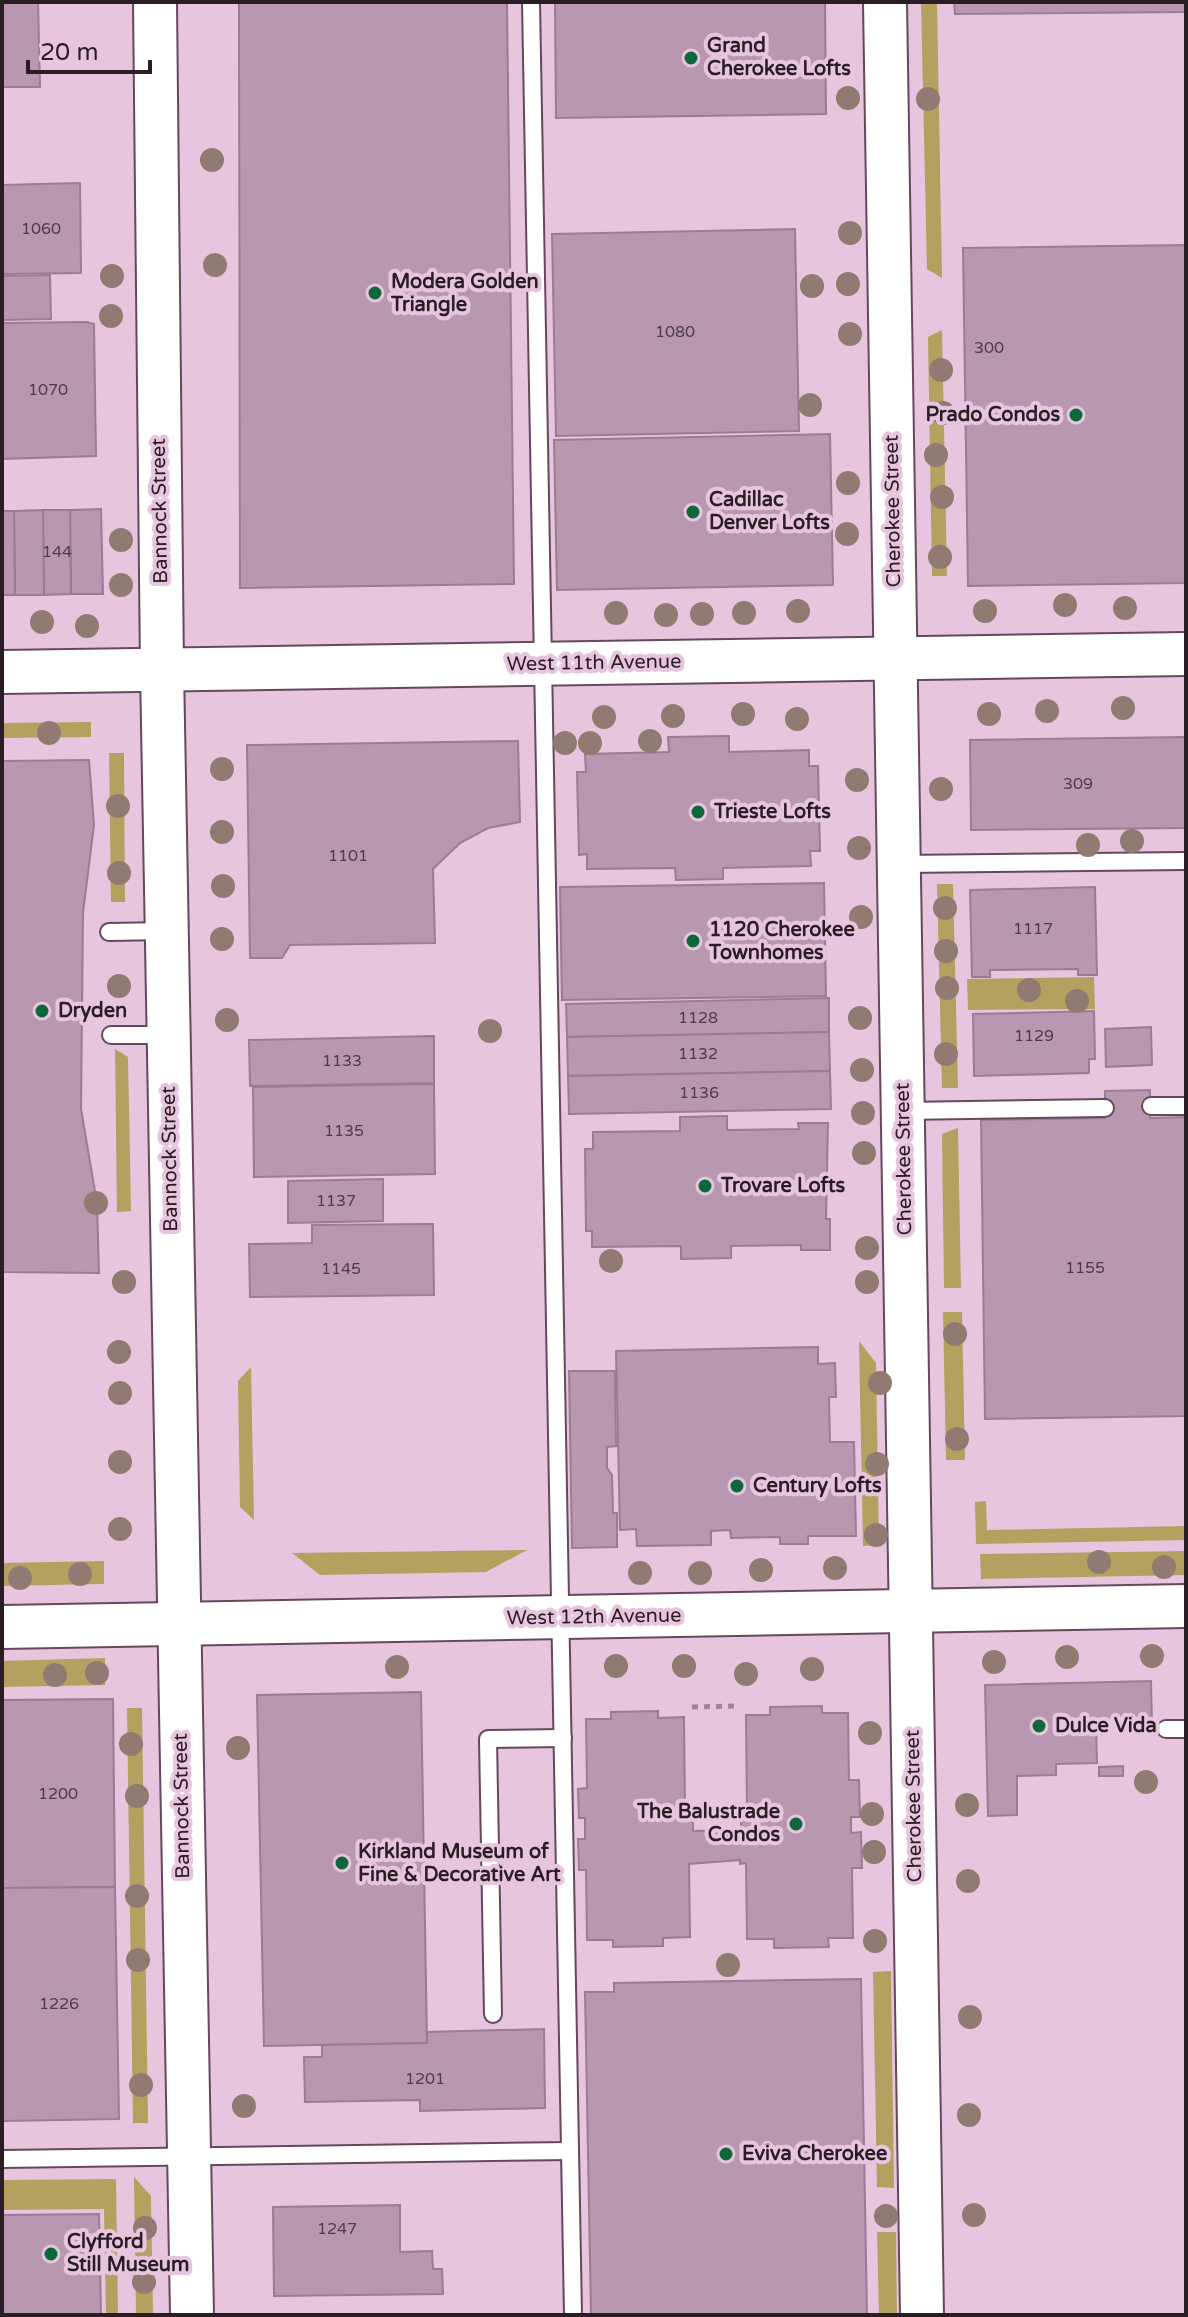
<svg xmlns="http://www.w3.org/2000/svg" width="1188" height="2317" font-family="'Varela Round',sans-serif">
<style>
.green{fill:#b3a160}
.building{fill:#b898b0;stroke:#9b7c94;stroke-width:2}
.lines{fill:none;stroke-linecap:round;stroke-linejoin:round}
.service-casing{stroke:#65485e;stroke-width:20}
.tertiary-casing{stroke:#65485e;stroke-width:46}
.path{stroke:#9f8598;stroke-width:5;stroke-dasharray:6 6;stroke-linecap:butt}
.service{stroke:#fff;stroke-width:16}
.tertiary{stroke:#fff;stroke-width:42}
.tree{fill:#907b72}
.poi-dot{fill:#0c683b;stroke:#e7c5de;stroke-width:3}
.labels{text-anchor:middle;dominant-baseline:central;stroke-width:8;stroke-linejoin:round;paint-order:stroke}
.number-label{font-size:16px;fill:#4d3c48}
.poi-label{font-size:20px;font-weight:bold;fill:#291d26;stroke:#e7c5de;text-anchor:start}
.street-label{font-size:20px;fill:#291d26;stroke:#e7c5de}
</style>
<rect width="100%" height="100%" fill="#e7c5de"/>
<g class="green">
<path d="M921,2H937L942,278L927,269Z"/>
<path d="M942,330L947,576H932L928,337Z"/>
<path d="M91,722V737L2,738V723Z"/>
<path d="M109,753H124L125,902H111Z"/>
<path d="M937,884H953L958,1088H942Z"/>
<path d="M1094,977L1095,1009L968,1010L967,979Z"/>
<path d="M115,1049L128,1057L131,1211L117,1212Z"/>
<path d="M958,1128L961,1288H944L942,1134Z"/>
<path d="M943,1312H962L965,1460H946Z"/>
<path d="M859,1341L876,1363L879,1545L863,1546Z"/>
<path d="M251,1367L254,1520L240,1507L238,1381Z"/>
<path d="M986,1501L987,1530L1186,1526V1540L976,1544L975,1502Z"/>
<path d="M527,1550L486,1572L320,1575L292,1553Z"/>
<path d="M1186,1551V1575L981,1579L980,1554Z"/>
<path d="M104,1561V1584L2,1586V1563Z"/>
<path d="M105,1658V1685L2,1687V1661Z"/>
<path d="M127,1708H142L148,2123H133Z"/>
<path d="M891,1971L894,2188L877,2187L873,1972Z"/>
<path d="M134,2177L151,2196L153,2315H136Z"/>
<path d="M116,2179L118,2315H106L104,2209L2,2210V2180Z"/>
<path d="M877,2232H896L897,2315H879Z"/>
</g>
<g class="building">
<path d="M2,2H38L40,87H2Z"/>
<path d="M239,2H507L514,584L240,588Z"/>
<path d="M555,2H825L826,114L556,118Z"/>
<path d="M954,2H1186V12L955,14Z"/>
<path d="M80,183L81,273L2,274V185Z"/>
<path d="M795,229L799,431L556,436L552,234Z"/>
<path d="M1186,245V583L968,586L963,248Z"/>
<path d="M50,275L51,319L2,320V276Z"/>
<path d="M86,322L94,324L96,456L2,459V323Z"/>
<path d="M830,434L833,585L557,590L554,440Z"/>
<path d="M101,509L103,594H71L70,510Z"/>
<path d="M43,510H70L71,594L44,595Z"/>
<path d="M43,510L44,595H15L14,511Z"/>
<path d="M2,511H14L15,595H2Z"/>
<path d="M729,736V752L809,750V766H818L820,851H810L811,866L723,868V879L676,880L675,868L587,869V854L579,855L577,772H586L585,754L669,752L668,737Z"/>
<path d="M1186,737V828L971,830L970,740Z"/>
<path d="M518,741L520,822L488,828L460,843L433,869L435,943L290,945L282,958H250L247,745Z"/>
<path d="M89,760L94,825L83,913L81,1109L97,1203L99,1273L2,1272V761Z"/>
<path d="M824,883L826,996L562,1000L560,887Z"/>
<path d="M1095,887L1097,975H1078V969L990,970V977H972L970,890Z"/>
<path d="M829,998V1032L567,1037L566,1004Z"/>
<path d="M1094,1011L1095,1059H1089V1073L974,1076L973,1014Z"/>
<path d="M1151,1027L1152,1065L1106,1067L1105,1029Z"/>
<path d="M829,1032L830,1071L568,1076L567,1037Z"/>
<path d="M434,1036V1083L250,1086L249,1040Z"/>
<path d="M830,1071L831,1109L569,1114L568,1076Z"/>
<path d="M434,1084L435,1174L254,1177L253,1087Z"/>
<path d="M1150,1090V1118L1186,1117V1416L985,1419L981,1120L1105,1118V1091Z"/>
<path d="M727,1116V1130L799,1129L798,1123H828L826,1219H830V1250H801V1245L731,1246V1258L681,1259V1246L592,1247V1231H586L585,1149H593V1132L680,1131V1117Z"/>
<path d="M383,1179V1221L288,1223V1181Z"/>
<path d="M433,1224L434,1295L250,1297L249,1244L312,1243V1225Z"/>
<path d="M818,1347V1364L835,1363L836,1397H829L830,1442H854L856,1536H808V1544H780V1537L731,1538L730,1530L711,1531V1545L637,1546L636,1529L620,1530L616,1351Z"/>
<path d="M569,1371H615L616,1446L607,1447V1468L612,1475L613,1513H617V1547L572,1548Z"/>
<path d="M1151,1681L1152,1723L1096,1724L1097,1763L1056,1764V1775L1017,1776V1815L988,1816L985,1685Z"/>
<path d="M421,1692L427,2043L264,2046L257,1695Z"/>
<path d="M113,1699L115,1887L2,1888V1700Z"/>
<path d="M822,1706V1713H848L849,1780H859L860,1817H851V1833L861,1832L862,1868H852L853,1938H828L829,1947L774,1948V1939H747L746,1863L740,1864V1860L689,1864L690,1937L663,1938V1946L613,1947V1940H587L586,1870H579L578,1839H585V1818H579L578,1789L587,1788L586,1719H611V1712L658,1711V1718L684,1717L685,1816H693V1831L741,1830V1815H747L746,1715H770V1707Z"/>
<path d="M1123,1766V1776H1099V1767Z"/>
<path d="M115,1887L119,2119L2,2121V1888Z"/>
<path d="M861,1979L867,2315H591L585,1992H614V1983Z"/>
<path d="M544,2029L545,2108L420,2111V2100L305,2102L304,2057H322V2045L427,2043V2032Z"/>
<path d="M400,2205V2252L432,2251L433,2269H442L443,2294L274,2296L273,2207Z"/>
<path d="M99,2214L101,2315H2V2215Z"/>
</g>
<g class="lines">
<g class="service-casing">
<g id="service">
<path d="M531,2L573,2315"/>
<path d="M901,864L1186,861"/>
<path d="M109,932L165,931"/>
<path d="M111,1035H167"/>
<path d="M1151,1106H1186"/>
<path d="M904,1111L1105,1108"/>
<path d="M1166,1729H1186"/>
<path d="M493,2014L488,1739L563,1738"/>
<path d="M2,2159L570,2151"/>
</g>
</g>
<g class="tertiary-casing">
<g id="tertiary">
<path d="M155,2L162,669L192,2315"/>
<path d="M885,2L922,2315"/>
<path d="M2,672L1186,654"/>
<path d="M2,1627L1186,1606"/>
</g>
</g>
<path class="path" d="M692,1707L738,1706"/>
<use href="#service" class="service"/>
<use href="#tertiary" class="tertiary"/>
</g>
<g class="tree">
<circle cx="848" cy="98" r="12"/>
<circle cx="928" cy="99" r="12"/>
<circle cx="212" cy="160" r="12"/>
<circle cx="850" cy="233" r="12"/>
<circle cx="215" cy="265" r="12"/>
<circle cx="112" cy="276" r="12"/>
<circle cx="848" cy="284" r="12"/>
<circle cx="812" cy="286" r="12"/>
<circle cx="111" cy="316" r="12"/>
<circle cx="850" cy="334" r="12"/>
<circle cx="941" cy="370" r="12"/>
<circle cx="810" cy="405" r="12"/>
<circle cx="943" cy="413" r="12"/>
<circle cx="936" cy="455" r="12"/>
<circle cx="848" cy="483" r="12"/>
<circle cx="942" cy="497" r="12"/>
<circle cx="847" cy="534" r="12"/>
<circle cx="121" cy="540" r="12"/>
<circle cx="940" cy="557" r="12"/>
<circle cx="121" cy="585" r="12"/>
<circle cx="1065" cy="605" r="12"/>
<circle cx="1125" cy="608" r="12"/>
<circle cx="798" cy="611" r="12"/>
<circle cx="985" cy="611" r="12"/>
<circle cx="616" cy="613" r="12"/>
<circle cx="744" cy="613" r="12"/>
<circle cx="702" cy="614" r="12"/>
<circle cx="666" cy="615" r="12"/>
<circle cx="42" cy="622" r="12"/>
<circle cx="87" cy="626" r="12"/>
<circle cx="1123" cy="708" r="12"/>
<circle cx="1047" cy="711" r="12"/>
<circle cx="743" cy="714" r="12"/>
<circle cx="989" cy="714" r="12"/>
<circle cx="673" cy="716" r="12"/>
<circle cx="604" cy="717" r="12"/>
<circle cx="797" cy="719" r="12"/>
<circle cx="49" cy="733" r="12"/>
<circle cx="650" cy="741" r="12"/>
<circle cx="565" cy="743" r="12"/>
<circle cx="590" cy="743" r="12"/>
<circle cx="222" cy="769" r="12"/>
<circle cx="857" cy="780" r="12"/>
<circle cx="941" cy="789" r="12"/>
<circle cx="118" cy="806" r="12"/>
<circle cx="222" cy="832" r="12"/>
<circle cx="1132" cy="841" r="12"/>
<circle cx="1088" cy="845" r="12"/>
<circle cx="859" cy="848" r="12"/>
<circle cx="119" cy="873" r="12"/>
<circle cx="223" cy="886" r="12"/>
<circle cx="945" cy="908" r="12"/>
<circle cx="861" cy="917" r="12"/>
<circle cx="222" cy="939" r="12"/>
<circle cx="946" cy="951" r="12"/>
<circle cx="119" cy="986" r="12"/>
<circle cx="947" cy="988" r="12"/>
<circle cx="1029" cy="990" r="12"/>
<circle cx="1077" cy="1001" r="12"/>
<circle cx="860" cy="1018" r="12"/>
<circle cx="227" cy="1020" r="12"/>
<circle cx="490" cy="1031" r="12"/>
<circle cx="946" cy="1054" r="12"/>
<circle cx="862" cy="1070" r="12"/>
<circle cx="863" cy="1113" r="12"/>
<circle cx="864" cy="1153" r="12"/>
<circle cx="96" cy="1203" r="12"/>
<circle cx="867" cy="1248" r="12"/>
<circle cx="611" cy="1261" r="12"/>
<circle cx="124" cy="1282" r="12"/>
<circle cx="867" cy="1282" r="12"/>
<circle cx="955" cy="1334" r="12"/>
<circle cx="119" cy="1352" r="12"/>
<circle cx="880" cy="1383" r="12"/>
<circle cx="120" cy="1393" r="12"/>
<circle cx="957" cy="1439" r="12"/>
<circle cx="120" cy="1462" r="12"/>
<circle cx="877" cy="1464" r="12"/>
<circle cx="120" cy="1529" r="12"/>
<circle cx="876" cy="1535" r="12"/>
<circle cx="1099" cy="1562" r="12"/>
<circle cx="1164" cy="1567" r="12"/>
<circle cx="835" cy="1568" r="12"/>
<circle cx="761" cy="1570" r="12"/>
<circle cx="640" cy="1573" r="12"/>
<circle cx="700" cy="1573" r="12"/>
<circle cx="80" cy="1574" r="12"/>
<circle cx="20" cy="1578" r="12"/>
<circle cx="1152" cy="1656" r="12"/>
<circle cx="1067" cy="1657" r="12"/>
<circle cx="994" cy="1662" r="12"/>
<circle cx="616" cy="1666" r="12"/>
<circle cx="684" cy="1666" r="12"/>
<circle cx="397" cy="1667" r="12"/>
<circle cx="812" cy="1669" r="12"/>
<circle cx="97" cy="1673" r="12"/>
<circle cx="746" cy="1674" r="12"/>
<circle cx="55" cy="1675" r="12"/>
<circle cx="870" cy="1733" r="12"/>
<circle cx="131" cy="1744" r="12"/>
<circle cx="238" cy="1748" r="12"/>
<circle cx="1146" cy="1782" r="12"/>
<circle cx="137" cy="1796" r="12"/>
<circle cx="967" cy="1805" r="12"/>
<circle cx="872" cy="1814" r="12"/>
<circle cx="874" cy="1852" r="12"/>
<circle cx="968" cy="1881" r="12"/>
<circle cx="137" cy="1896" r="12"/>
<circle cx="875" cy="1941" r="12"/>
<circle cx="138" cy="1960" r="12"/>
<circle cx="728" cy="1965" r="12"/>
<circle cx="970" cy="2017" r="12"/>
<circle cx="141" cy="2085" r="12"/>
<circle cx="244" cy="2106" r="12"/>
<circle cx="969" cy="2115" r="12"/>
<circle cx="974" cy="2215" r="12"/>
<circle cx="886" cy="2216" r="12"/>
<circle cx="145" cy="2228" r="12"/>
<circle cx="144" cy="2282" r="12"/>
</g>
<g class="poi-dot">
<circle cx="691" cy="58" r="8"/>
<circle cx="375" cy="293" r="8"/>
<circle cx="1076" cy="415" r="8"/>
<circle cx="693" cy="512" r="8"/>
<circle cx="698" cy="812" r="8"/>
<circle cx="693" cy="941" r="8"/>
<circle cx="42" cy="1011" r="8"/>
<circle cx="705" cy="1186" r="8"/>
<circle cx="737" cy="1486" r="8"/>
<circle cx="1039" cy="1726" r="8"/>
<circle cx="796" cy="1824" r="8"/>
<circle cx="342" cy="1863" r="8"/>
<circle cx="726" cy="2154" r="8"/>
<circle cx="51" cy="2254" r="8"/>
</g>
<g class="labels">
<g class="number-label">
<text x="41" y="229">1060</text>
<text x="675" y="332">1080</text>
<text x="989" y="348">300</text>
<text x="48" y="390">1070</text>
<text x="57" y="552">144</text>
<text x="1078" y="784">309</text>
<text x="348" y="856">1101</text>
<text x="1033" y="929">1117</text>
<text x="698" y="1018">1128</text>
<text x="1034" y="1036">1129</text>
<text x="698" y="1054">1132</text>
<text x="342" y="1061">1133</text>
<text x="699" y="1093">1136</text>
<text x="344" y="1131">1135</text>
<text x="336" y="1201">1137</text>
<text x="1085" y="1268">1155</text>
<text x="341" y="1269">1145</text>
<text x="58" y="1794">1200</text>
<text x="59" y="2004">1226</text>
<text x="425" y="2079">1201</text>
<text x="337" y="2229">1247</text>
</g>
<g class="poi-label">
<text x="707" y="46">Grand<tspan x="707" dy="23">Cherokee Lofts</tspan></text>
<text x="391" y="282">Modera Golden<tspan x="391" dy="23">Triangle</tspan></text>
<text x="1060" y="415" text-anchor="end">Prado Condos</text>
<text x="709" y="500">Cadillac<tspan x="709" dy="23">Denver Lofts</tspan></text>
<text x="714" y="812">Trieste Lofts</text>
<text x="709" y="930">1120 Cherokee<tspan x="709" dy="23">Townhomes</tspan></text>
<text x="58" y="1011">Dryden</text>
<text x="721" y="1186">Trovare Lofts</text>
<text x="753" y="1486">Century Lofts</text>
<text x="1055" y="1726">Dulce Vida</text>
<text x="780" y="1812" text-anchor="end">The Balustrade<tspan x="780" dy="23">Condos</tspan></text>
<text x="358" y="1852">Kirkland Museum of<tspan x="358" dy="23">Fine &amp; Decorative Art</tspan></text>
<text x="742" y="2154">Eviva Cherokee</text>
<text x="67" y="2242">Clyfford<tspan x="67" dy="23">Still Museum</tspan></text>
</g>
<g class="street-label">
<text transform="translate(160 511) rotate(-91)">Bannock Street</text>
<text transform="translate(893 511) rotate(-91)">Cherokee Street</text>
<text transform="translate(594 663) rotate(-1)">West 11th Avenue</text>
<text transform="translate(170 1159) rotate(-91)">Bannock Street</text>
<text transform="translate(904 1159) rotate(-91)">Cherokee Street</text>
<text transform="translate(594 1617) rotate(-1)">West 12th Avenue</text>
<text transform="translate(182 1806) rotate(-91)">Bannock Street</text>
<text transform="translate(914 1806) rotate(-91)">Cherokee Street</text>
</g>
</g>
<rect width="1188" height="2317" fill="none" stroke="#291d26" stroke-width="8"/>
<path d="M28 60v12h122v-12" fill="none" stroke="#291d26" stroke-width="4"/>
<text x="40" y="60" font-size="24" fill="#291d26" stroke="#e7c5de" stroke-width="6" paint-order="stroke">20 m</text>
</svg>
